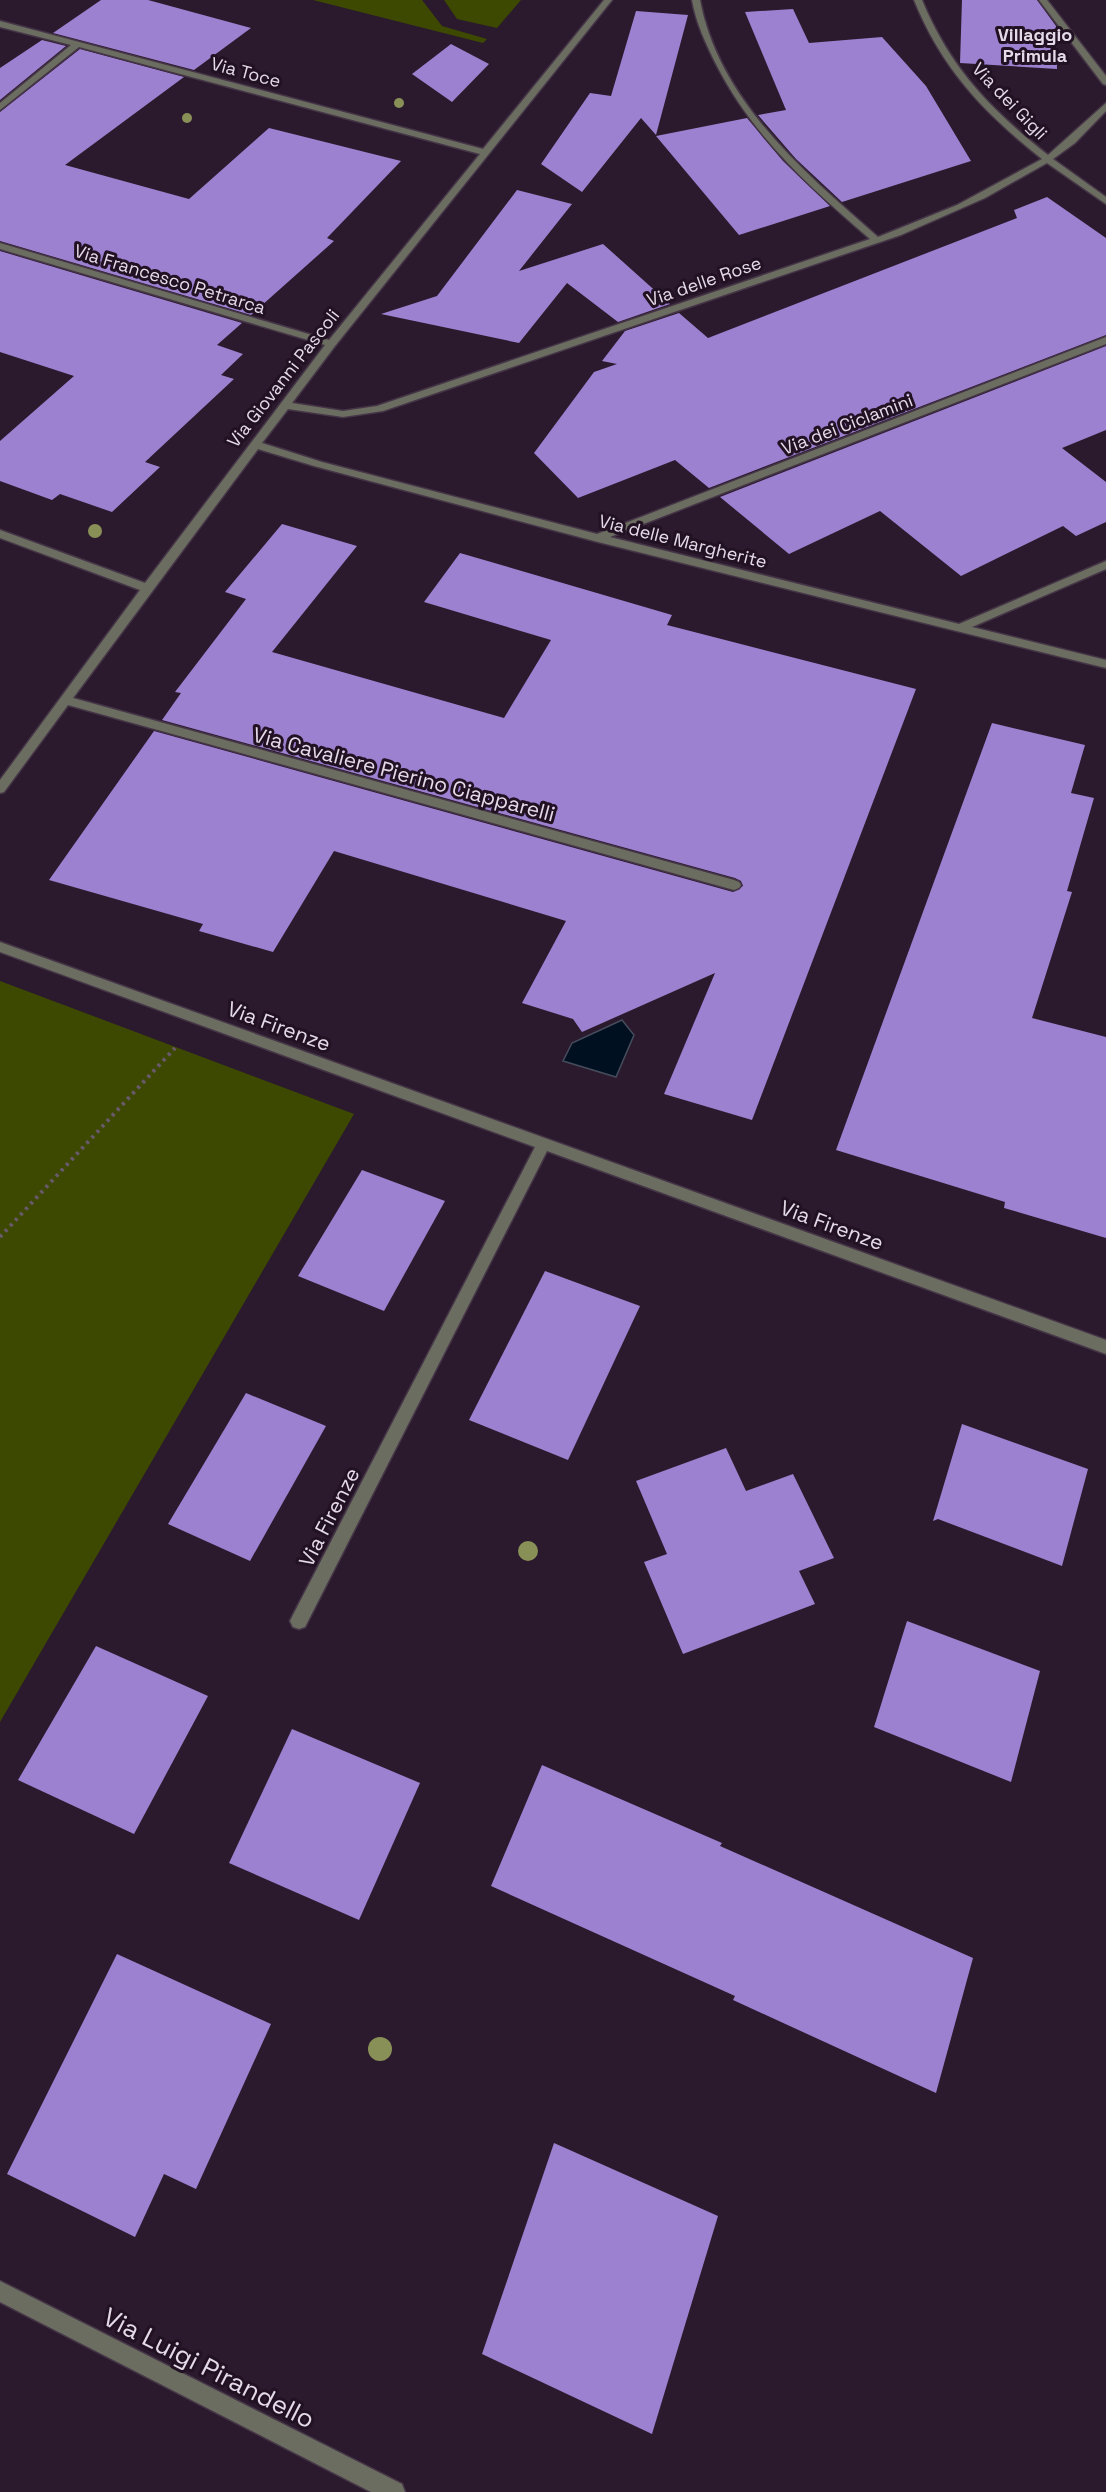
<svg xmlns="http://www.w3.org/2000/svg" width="1106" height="2492" font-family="'Space Grotesk',sans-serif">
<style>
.green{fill:#3d4900}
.water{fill:#001021;stroke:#454d5c;stroke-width:1.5}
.building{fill:#9b81d0}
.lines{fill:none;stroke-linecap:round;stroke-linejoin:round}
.minor-casing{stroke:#453547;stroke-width:3}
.path{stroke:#695a6b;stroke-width:4;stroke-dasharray:3 4.5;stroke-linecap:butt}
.minor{fill:#6a6d60;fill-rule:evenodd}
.tree{fill:#899057}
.labels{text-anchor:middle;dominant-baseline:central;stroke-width:6;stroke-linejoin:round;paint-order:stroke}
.far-neighbourhood-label{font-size:18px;font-weight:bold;fill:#e5dae7;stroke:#211123}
.far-street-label{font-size:18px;fill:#e5dae7;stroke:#211123}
.street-label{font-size:21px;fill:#e5dae7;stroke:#211123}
.near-street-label{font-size:26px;fill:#e5dae7;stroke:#211123}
</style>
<rect width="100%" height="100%" fill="#2b1a2d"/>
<g class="green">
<path d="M313,0H422L442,26L487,39L483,43Z"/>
<path d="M444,0H521L497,28L457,19Z"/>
<path d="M0,981L354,1114L0,1722Z"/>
</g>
<path class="water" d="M622,1020L634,1035L616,1077L563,1061L572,1043Z"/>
<g class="building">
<path d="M101,0H148L251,28L194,70L53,33Z"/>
<path d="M962,0H1037L1056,26L1057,69L960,63Z"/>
<path d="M793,9L809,43L882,37L926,86L971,161L842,202L796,159L758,115L786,110L745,12Z"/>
<path d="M636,11L688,15L656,135L641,118L582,192L541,164L590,93L611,96Z"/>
<path d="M42,40L66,46L0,100V68Z"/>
<path d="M451,44L489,64L452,102L412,74Z"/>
<path d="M80,49L184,77L65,165L189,199L269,128L401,161L327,238L334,241L251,315L0,241V112Z"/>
<path d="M747,118L783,161L830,206L739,235L656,136Z"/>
<path d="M517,190L572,204L519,271L603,244L670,304L618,322L567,283L519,343L381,314L437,296Z"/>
<path d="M1047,197L1106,238V335L709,488L675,460L578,498L534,453L594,372L617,364L602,361L625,331L679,313L708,338L1017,218L1014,210Z"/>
<path d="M0,251L242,323L217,345L243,354L221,375L234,379L145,462L160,467L112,512L60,494L52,500L0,481V441L74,376L0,352Z"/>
<path d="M1106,346V430L1062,448L1106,482V522L1076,536L1063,526L961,576L880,511L789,554L720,497Z"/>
<path d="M282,524L357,546L272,652L504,718L551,640L424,602L460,553L672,615L667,625L916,689L752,1120L664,1094L715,973L582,1032L573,1019L522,1003L566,921L334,851L273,952L199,931L203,924L49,880L154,731L733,892L743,886L741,881L735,878L162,720L181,693L175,692L246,599L225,592Z"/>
<path d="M992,723L1085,745L1071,793L1094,798L1067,891L1072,892L1032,1018L1106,1037V1238L1004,1208L1005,1202L836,1150Z"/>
<path d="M362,1170L445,1201L384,1311L298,1276Z"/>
<path d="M545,1271L640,1306L568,1460L469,1420Z"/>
<path d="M246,1393L326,1426L250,1561L168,1524Z"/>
<path d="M962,1424L1088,1469L1062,1566L938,1519L933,1521Z"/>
<path d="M726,1448L746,1491L793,1474L834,1558L799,1571L815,1604L683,1654L644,1562L667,1554L636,1481Z"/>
<path d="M907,1621L1040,1671L1011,1782L874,1727Z"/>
<path d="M96,1646L208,1696L134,1834L18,1780Z"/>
<path d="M292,1729L420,1783L359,1920L229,1863Z"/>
<path d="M542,1765L722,1843L720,1846L973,1958L936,2093L733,2000L735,1996L491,1886Z"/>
<path d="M117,1954L271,2024L196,2189L164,2174L135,2237L7,2174Z"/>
<path d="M554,2143L718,2216L652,2434L482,2354Z"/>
</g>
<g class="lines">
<g class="minor-casing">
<g id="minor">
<path d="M604,0H612L335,346L292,403L343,411L377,406L870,239C810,187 753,137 716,64C706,44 696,23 692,0H700C719,101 805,173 878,237L957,205L1042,159C984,113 942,69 914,0H922C950,68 991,110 1048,155L1106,103V111L1075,143L1053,159L1106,197V204L1047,163L985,198L901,235L383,411L343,417L288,409L262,443L322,462L597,534L1106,337V344L610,537L959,624L1106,561V569L972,627L1106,660V668L598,542L314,466L258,449L73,698L734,880L739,882L741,885L739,888L734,890L68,705L4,792L0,793V780L140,590L0,538V530L145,583L325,345L0,249V243L329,340L480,154L79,47L0,110V103L71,45L0,27V21L483,149Z"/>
<path d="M1039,0H1047L1106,76V85L1103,84Z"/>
<path d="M0,942L1106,1340V1354L547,1151L305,1627L299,1629L293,1627L290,1621L293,1615L535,1147L0,952Z"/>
<path d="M0,2281L402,2484L405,2492H371L0,2302Z"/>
</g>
</g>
<path class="path" d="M0,1237L175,1048"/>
<use href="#minor" class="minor"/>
</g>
<g class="tree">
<circle cx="399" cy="103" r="5"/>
<circle cx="187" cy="118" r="5"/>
<circle cx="95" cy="531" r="7"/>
<circle cx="528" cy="1551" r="10"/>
<circle cx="380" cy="2049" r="12"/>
</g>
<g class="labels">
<g class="far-neighbourhood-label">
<text x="1035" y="34">Villaggio<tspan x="1035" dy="21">Primula</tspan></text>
</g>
<g class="far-street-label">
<text transform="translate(246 72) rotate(15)">Via Toce</text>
<text transform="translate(1010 101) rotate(46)">Via dei Gigli</text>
<text transform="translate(170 279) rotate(17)">Via Francesco Petrarca</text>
<text transform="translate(704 281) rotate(-19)">Via delle Rose</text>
<text transform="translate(283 378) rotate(-52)">Via Giovanni Pascoli</text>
<text transform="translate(847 424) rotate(-21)">Via dei Ciclamini</text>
<text transform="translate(683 541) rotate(14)">Via delle Margherite</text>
</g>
<g class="street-label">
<text transform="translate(404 774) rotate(15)">Via Cavaliere Pierino Ciapparelli</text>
<text transform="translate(279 1026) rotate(20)">Via Firenze</text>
<text transform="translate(832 1225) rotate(20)">Via Firenze</text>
<text transform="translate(329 1517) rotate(-63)">Via Firenze</text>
</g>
<g class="near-street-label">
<text transform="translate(209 2368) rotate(27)">Via Luigi Pirandello</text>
</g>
</g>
</svg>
